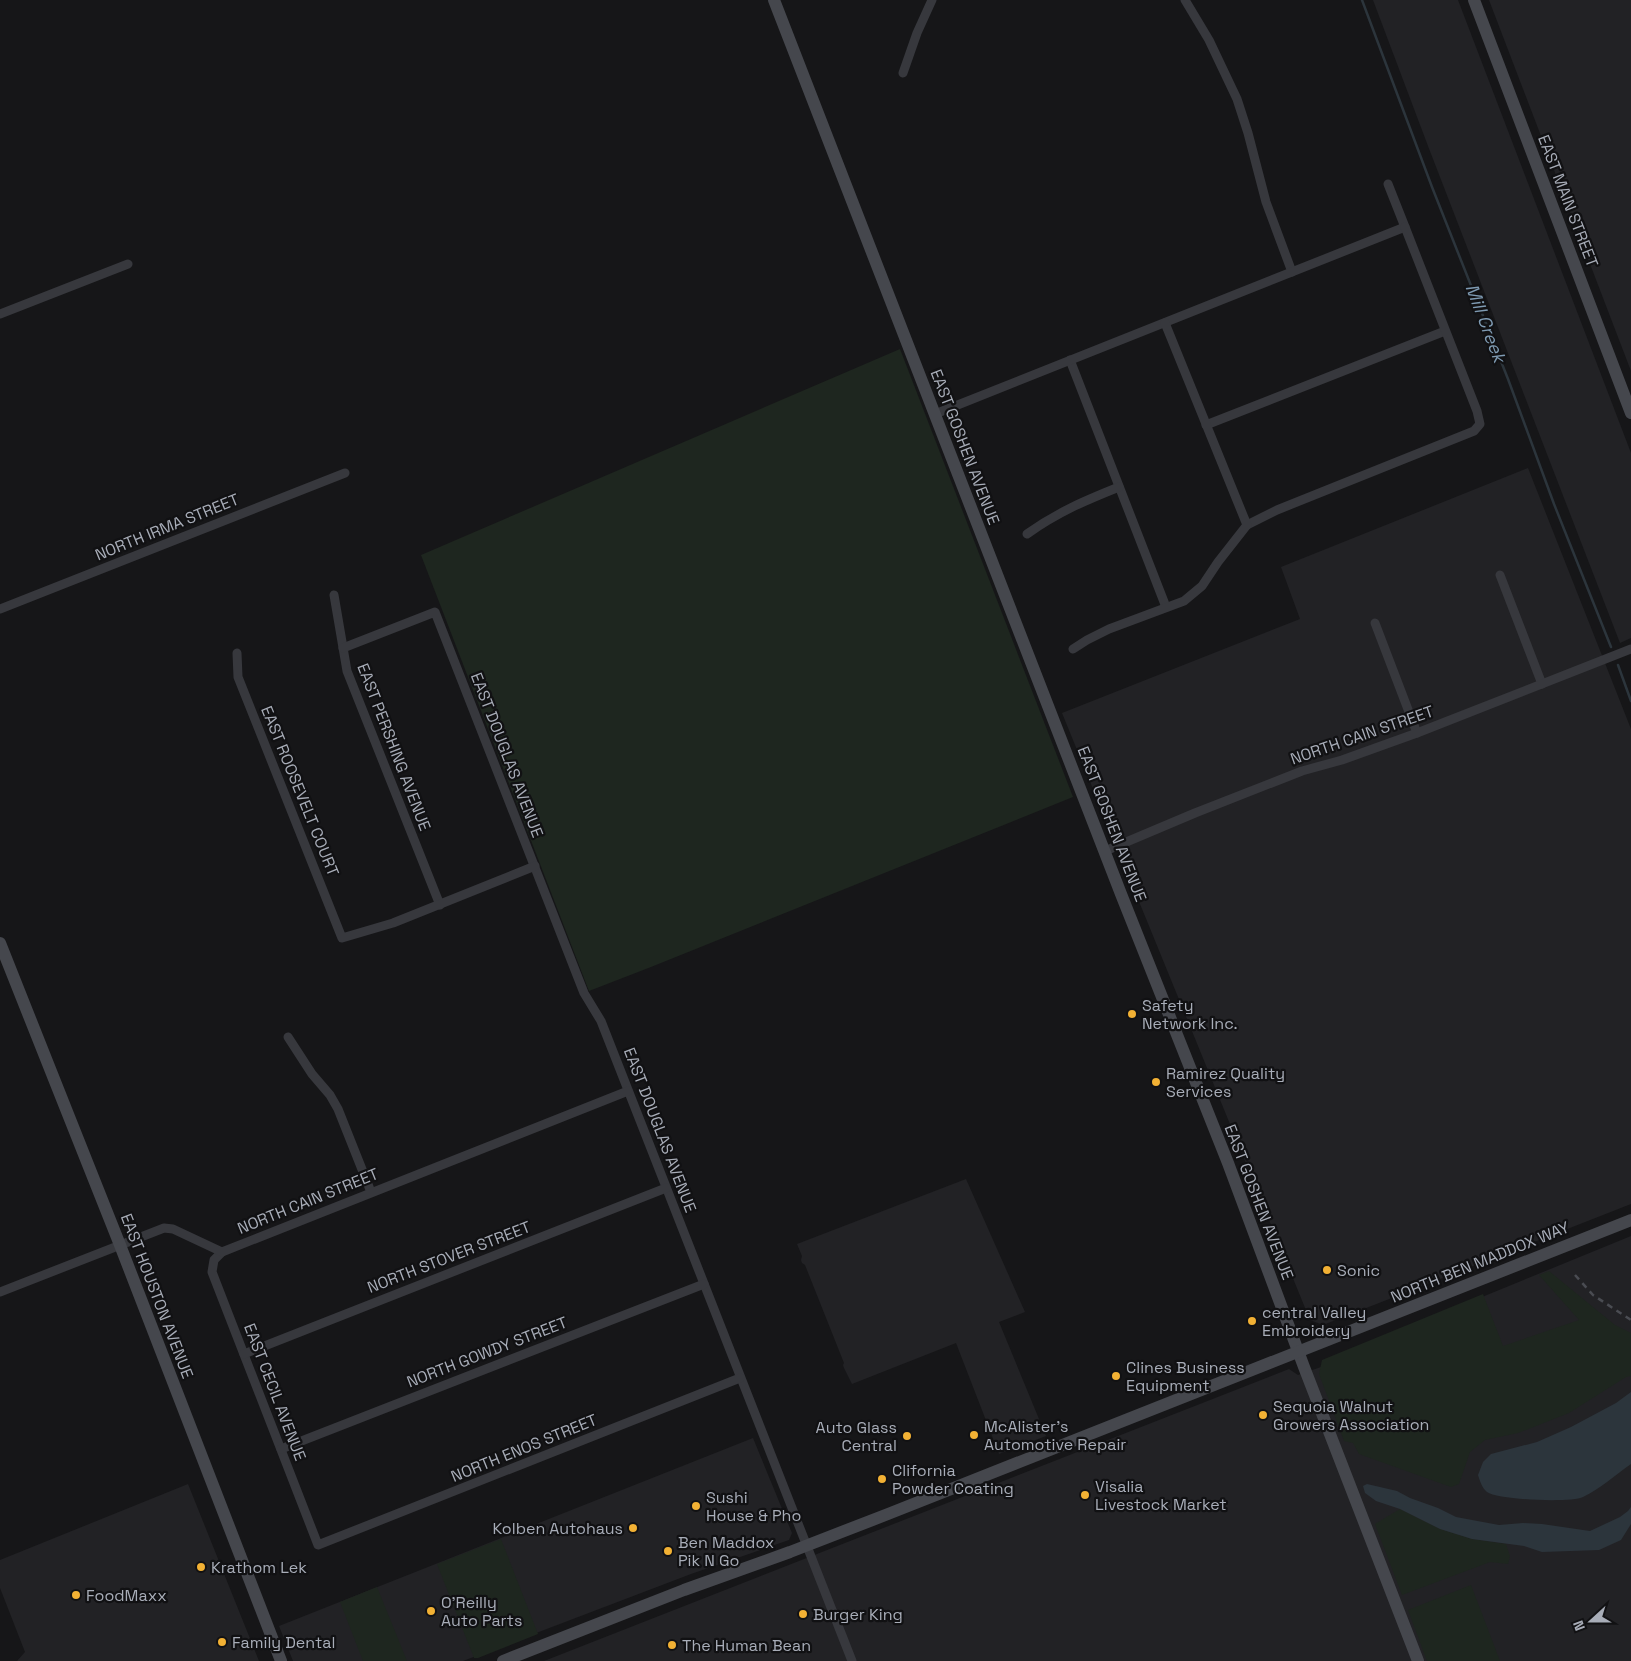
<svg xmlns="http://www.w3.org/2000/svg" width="1631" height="1661" font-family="'Space Grotesk',sans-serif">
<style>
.built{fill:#222225}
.green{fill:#1e261f}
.water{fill:#2c353c}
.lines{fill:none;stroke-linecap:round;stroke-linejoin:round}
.stream{stroke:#2c353c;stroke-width:2.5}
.street{stroke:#37383d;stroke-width:9}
.secondary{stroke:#45474d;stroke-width:12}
.rail{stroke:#4a4c52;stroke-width:2.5;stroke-dasharray:6 5;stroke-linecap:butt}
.poi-dot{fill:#f2b134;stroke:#111113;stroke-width:2}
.labels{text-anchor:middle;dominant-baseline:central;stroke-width:4.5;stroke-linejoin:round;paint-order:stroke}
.street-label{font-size:16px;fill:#a8adb8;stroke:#111113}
.poi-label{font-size:16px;fill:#a8adb8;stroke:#111113;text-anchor:start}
.water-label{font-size:18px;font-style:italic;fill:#7f9bb3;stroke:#111113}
</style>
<rect width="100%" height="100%" fill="#161618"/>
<g class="built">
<path d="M1373,0H1458L1631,453V638L1620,643L1428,146Z"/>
<path d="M1489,0H1631V371Z"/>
<path d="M1528,468L1631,729V1204L1323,1325L1310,1320L1062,713L1300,619L1281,567Z"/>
<path d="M966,1179L1025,1312L999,1322L1046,1436L999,1454L956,1343L852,1384L844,1368L843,1365L844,1363L805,1265L802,1263L801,1260L802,1256L797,1244Z"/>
<path d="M1631,1236V1661H544L1289,1369L1298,1375L1321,1367L1328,1360Z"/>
<path d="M753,1438L792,1533L789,1540L691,1574L463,1661H293L279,1626Z"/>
<path d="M188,1484L259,1661H17L25,1652L0,1588V1560Z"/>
</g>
<g class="green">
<path d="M900,349L1073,797L651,967L589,991L421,555Z"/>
<path d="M1549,1271L1615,1325L1631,1333V1376L1626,1377L1569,1413L1518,1433L1485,1440L1470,1452L1459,1484L1451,1487L1359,1454L1353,1443L1344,1441L1319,1374L1322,1360L1483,1294L1503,1346L1579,1320L1539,1275Z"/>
<path d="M1400,1509L1440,1529L1472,1539L1506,1544L1510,1556L1508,1564L1490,1562L1402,1595L1375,1524Z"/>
<path d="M501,1539L538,1634L478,1658H474L437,1564Z"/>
<path d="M1471,1585L1500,1661H1427L1408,1610Z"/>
<path d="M377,1587L407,1661H363L340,1602Z"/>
</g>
<g class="water">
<path d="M1631,1392V1464C1615,1475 1600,1489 1583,1497C1571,1503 1498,1500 1487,1492C1482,1488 1480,1481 1478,1475L1483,1462L1491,1454L1537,1442L1571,1427L1616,1403Z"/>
<path d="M1367,1484L1397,1491L1410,1498L1438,1508L1456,1517L1499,1525L1523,1523L1542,1524L1590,1531L1620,1517L1628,1511L1631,1507V1524L1621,1540L1599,1550L1542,1552L1524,1546L1472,1539L1440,1529L1400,1509L1376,1501L1365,1493L1363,1486Z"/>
</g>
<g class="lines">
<g class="stream">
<path d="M1362,0L1432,187L1508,379L1554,504L1611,647"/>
<path d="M1618,665L1631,701"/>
</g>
<g class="street">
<path d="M1185,0L1209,40L1237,99L1248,133L1266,202L1292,272"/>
<path d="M903,73L917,33L932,0"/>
<path d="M0,314L128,264"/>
<path d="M1070,360L1166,607"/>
<path d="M935,414L1405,227L1388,184"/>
<path d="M1206,425L1445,331"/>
<path d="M1247,525L1277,510L1474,431L1480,424L1477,411L1405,227"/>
<path d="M1027,534C1058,512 1084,501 1119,487"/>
<path d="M1500,575L1542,684"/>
<path d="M334,595L347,671L440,905"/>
<path d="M0,609L345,473"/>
<path d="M1375,623L1417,733"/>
<path d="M343,648L435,612L584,993L601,1021L852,1661"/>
<path d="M1073,649L1087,640L1109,629L1184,601L1202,586L1218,562L1247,525L1165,323"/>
<path d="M237,653L238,677L342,938L393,923L535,866"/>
<path d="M1105,851L1195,813L1302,771L1342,760L1417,733L1631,649"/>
<path d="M288,1037L312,1074L330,1095L338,1109L371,1192"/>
<path d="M222,1252L214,1260L212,1272L318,1545L740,1378"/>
<path d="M0,1292L164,1228L173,1229L222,1252L628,1091"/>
<path d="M244,1354L666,1188"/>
<path d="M281,1449L704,1284"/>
</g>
<g class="secondary">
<path d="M774,0L1121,894L1228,1163L1304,1367L1418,1661"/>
<path d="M1474,0L1631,413"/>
<path d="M0,943L120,1245L281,1661"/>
<path d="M503,1661L684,1590L790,1552L888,1514L1631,1220"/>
</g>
<path class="rail" d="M1575,1275L1593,1295L1631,1320"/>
</g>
<g class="poi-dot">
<circle cx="1132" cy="1014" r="5"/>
<circle cx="1156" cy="1082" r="5"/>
<circle cx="1327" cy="1270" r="5"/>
<circle cx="1252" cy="1321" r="5"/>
<circle cx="1116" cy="1376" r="5"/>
<circle cx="1263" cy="1415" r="5"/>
<circle cx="974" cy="1435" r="5"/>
<circle cx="907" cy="1436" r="5"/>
<circle cx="882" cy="1479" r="5"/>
<circle cx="1085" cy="1495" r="5"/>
<circle cx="696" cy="1506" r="5"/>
<circle cx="633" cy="1528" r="5"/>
<circle cx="668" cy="1551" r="5"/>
<circle cx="201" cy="1567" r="5"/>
<circle cx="76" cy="1595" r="5"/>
<circle cx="431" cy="1611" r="5"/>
<circle cx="803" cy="1614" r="5"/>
<circle cx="222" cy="1642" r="5"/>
<circle cx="672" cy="1645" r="5"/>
</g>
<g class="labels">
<g class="street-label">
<text transform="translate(1568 201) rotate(69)">EAST MAIN STREET</text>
<text transform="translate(965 447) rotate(69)">EAST GOSHEN AVENUE</text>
<text transform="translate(167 527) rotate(-22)">NORTH IRMA STREET</text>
<text transform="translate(1362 735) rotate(-19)">NORTH CAIN STREET</text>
<text transform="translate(394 747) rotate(69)">EAST PERSHING AVENUE</text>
<text transform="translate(507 755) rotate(69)">EAST DOUGLAS AVENUE</text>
<text transform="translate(300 791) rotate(68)">EAST ROOSEVELT COURT</text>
<text transform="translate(1112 824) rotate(69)">EAST GOSHEN AVENUE</text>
<text transform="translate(660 1130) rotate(69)">EAST DOUGLAS AVENUE</text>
<text transform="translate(308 1201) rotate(-22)">NORTH CAIN STREET</text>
<text transform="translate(1259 1202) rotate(69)">EAST GOSHEN AVENUE</text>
<text transform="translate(449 1257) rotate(-21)">NORTH STOVER STREET</text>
<text transform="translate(1480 1262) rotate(-22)">NORTH BEN MADDOX WAY</text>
<text transform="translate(157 1296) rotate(69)">EAST HOUSTON AVENUE</text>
<text transform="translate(487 1352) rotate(-21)">NORTH GOWDY STREET</text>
<text transform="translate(275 1392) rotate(69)">EAST CECIL AVENUE</text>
<text transform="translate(524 1448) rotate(-22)">NORTH ENOS STREET</text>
</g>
<g class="poi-label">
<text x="1142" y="1005">Safety<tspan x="1142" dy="18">Network Inc.</tspan></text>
<text x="1166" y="1073">Ramirez Quality<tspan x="1166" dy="18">Services</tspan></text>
<text x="1337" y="1270">Sonic</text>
<text x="1262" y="1312">central Valley<tspan x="1262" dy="18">Embroidery</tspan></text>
<text x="1126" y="1367">Clines Business<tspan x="1126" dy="18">Equipment</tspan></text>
<text x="1273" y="1406">Sequoia Walnut<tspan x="1273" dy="18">Growers Association</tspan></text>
<text x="984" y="1426">McAlister's<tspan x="984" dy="18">Automotive Repair</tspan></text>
<text x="897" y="1427" text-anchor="end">Auto Glass<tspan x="897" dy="18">Central</tspan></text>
<text x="892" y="1470">Clifornia<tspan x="892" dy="18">Powder Coating</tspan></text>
<text x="1095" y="1486">Visalia<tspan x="1095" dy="18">Livestock Market</tspan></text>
<text x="706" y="1497">Sushi<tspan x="706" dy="18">House &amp; Pho</tspan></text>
<text x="623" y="1528" text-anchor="end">Kolben Autohaus</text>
<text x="678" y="1542">Ben Maddox<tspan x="678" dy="18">Pik N Go</tspan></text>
<text x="211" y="1567">Krathom Lek</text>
<text x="86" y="1595">FoodMaxx</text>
<text x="441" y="1602">O'Reilly<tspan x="441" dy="18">Auto Parts</tspan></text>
<text x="813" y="1614">Burger King</text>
<text x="232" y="1642">Family Dental</text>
<text x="682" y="1645">The Human Bean</text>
</g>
<g class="water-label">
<text transform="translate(1486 323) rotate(69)">Mill Creek</text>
</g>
</g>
<g transform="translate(1591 1621) rotate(249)" stroke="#111113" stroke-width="4" paint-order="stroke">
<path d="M0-4L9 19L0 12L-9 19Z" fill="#a8adb8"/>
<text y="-8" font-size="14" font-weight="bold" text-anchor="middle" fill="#a8adb8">N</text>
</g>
</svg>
